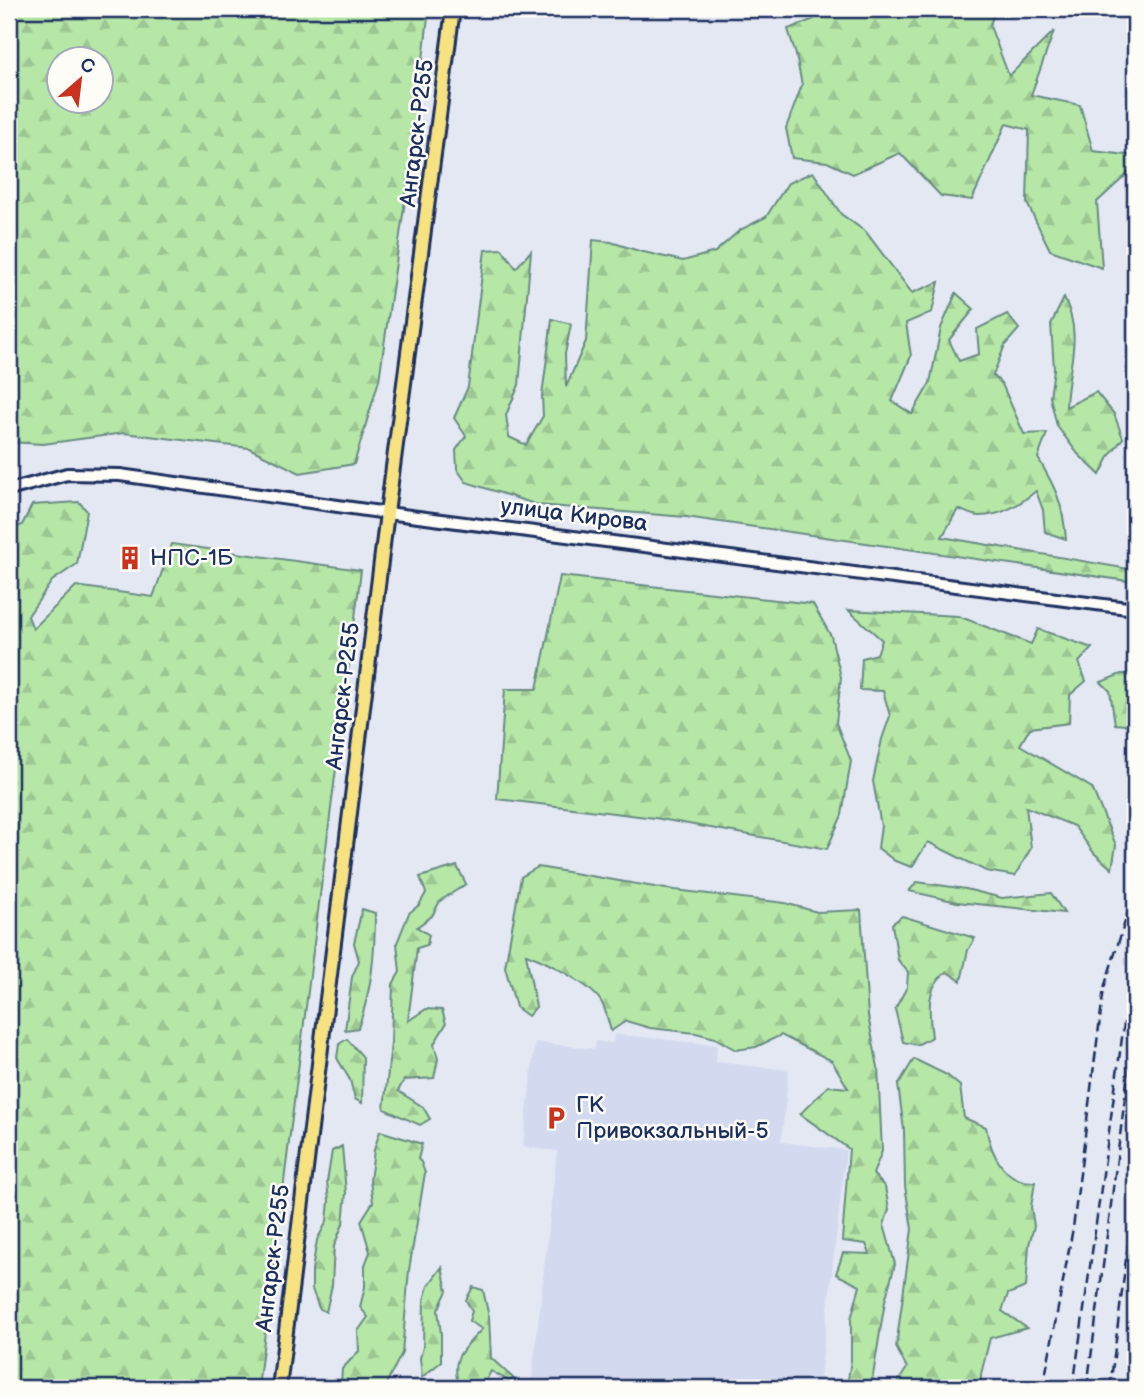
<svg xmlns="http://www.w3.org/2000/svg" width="1144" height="1397" font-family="'Balsamiq Sans',sans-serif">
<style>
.built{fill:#d3daf0}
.forest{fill:url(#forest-firs);stroke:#688b82;stroke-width:2;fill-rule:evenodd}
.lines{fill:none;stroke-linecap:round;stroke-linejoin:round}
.secondary-casing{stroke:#1b2f5e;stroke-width:16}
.primary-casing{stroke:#1b2f5e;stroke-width:18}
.secondary{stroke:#fdfcf7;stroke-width:10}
.primary{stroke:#f6e281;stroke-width:12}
.rail{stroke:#1b2f5e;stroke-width:2.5;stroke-dasharray:10 5;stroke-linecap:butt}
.labels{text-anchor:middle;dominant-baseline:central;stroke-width:5;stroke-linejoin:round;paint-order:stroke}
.street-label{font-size:23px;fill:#1b2f5e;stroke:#fdfcf7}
.poi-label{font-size:23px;fill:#1b2f5e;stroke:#fdfcf7;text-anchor:start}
</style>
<defs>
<pattern id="forest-firs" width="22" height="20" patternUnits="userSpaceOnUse" patternTransform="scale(1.75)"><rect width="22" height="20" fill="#b6e7a7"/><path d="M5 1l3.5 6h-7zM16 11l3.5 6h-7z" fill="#9cc692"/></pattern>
</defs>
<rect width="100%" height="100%" fill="#e4e8f3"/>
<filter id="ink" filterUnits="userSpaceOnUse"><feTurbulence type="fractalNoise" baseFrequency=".0143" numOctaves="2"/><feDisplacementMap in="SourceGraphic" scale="14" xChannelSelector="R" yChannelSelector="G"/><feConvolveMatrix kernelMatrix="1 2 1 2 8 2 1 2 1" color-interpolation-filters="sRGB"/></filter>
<g filter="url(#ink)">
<path class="built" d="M614,1034L717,1045L716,1062L789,1070L781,1142L846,1150L819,1388H531L557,1151L523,1147L535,1042L595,1049L596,1041L613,1043Z"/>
<g class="forest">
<path d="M9,9H429L411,159L379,380L354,464L300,473L249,448L124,433L43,444L9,442ZM60,60H102V102H60Z"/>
<path d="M813,9H995L990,26L1009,76L1054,31L1031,95L1080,105L1093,151L1135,156V167L1097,202L1102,268L1050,250L1027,203L1029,130L1006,124L972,200L941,196L900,153L853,174L827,162L792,158L786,128L802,85L796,55L788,29L814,19Z"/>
<path d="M813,172L841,214L866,232L912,293L939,282L932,312L906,323L911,356L892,401L912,414L930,383L941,328L956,293L974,309L949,340L959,361L979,354L977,329L1007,314L1019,329L1005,345L993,375L1002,384L1024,434L1047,433L1038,458C1056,489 1063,503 1066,539L1045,532L1043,510L1036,491C1020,504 1002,516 979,516C973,516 964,511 958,509L942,537L1135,570V582L686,517L538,505L466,482L457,469L456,450L466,436L454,418L468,387L485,250L502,249L516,268L531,251L519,385L506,415L509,437L526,445L543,416L542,396L552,319L571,324L565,354L566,387L586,341L593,240L611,242L639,251L683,261L715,252L740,230L766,217L788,183Z"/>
<path d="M1064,298C1084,337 1067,367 1066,407L1096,392L1114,414L1123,438L1110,455L1100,475L1078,454L1057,426L1050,397L1054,369L1051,324Z"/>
<path d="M79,502L87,511L77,564L52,581L28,616L33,629L76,586L153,597L172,544L361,570L258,1388H9V531L22,525L32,505Z"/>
<path d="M560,576L813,604L831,636L841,677L836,723L851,761L842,815L827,849L655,818L497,799L505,689H537Z"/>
<path d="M848,610L958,616L1031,644L1038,629L1092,648L1079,662L1086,681L1070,695L1069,723L1030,728L1020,745L1092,788L1116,845L1112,869L1094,853L1074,826L1026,807L1031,848L1015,876L986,871L928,842L912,867L895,861L878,848L881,826L873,781L882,739L890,716L883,691L860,690L862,658L877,654L882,640Z"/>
<path d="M1121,674H1135V726L1115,724L1110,691L1101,682Z"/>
<path d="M457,866L466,884L440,901L432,916L417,927L429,935L427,945L417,948L408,1021L426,1009L442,1010L446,1024L434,1044L438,1059L434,1078L404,1080L398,1091L423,1107L430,1119L420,1125L384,1109L391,1043L393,984L400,972L397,943L409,913L419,905L426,893L420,877Z"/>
<path d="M538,867L666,889L785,903L817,912L861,910L868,1016L878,1067L882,1151L873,1174L885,1187L889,1209L884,1225L895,1264L885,1301L871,1388H842L847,1386L851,1360V1319L860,1286L836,1274L843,1253L870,1254L866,1244L842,1241L849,1149L800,1114L828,1086L848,1088L832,1061L781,1035L756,1047L736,1050L715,1038L696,1033L650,1028L626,1021L611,1031C608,1022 606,1008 600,1000C589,984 544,960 526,954L536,1007L528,1016L516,1007L505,967L521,877Z"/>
<path d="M917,882L966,889L1002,898L1051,893L1064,913L957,902L909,891Z"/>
<path d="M362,909L375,913C375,953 372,990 358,1028L345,1030L352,977L359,961L354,943Z"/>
<path d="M902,916L975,938L968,950L961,981L947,972C925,986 929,1013 932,1037L917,1045L903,1042L895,1009L907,987L908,972L898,960L892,924Z"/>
<path d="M347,1039L363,1057L362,1103L355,1099L350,1080L337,1058L339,1044Z"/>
<path d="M914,1059L947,1075L960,1086L964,1118L986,1127C991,1154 1004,1183 1035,1182L1031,1207L1034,1226L1029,1245L1026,1287L1008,1294L1002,1311L1027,1328L990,1338L981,1374V1388H894L907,1368L896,1347L912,1229L905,1186L904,1130L898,1085Z"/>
<path d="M380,1131L422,1144L418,1159L421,1162L425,1173L409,1270L402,1353L384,1388H350L341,1383L342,1369L359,1351L358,1331L368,1317L360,1307L365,1287V1265L370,1252L361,1221L373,1202L370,1181L374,1150Z"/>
<path d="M342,1146L346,1193L343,1224L334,1246L332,1285L326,1312L319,1308L312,1289V1270L317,1240L327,1221L329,1201L327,1182L332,1151Z"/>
<path d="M442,1267L447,1291L438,1310L441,1334V1362L422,1377L420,1358L423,1347L424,1300L428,1286Z"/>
<path d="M473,1287L483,1290L489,1317L491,1358L514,1379L509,1381L491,1371L482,1388H459C450,1356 462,1351 482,1329L469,1321L472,1311L466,1300Z"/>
</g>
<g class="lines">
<g class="secondary-casing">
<path id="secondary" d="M9,490L67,474L120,475L387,513L1135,609"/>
</g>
<g class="primary-casing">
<path id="primary" d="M279,1388L387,513L453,9"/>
</g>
<use href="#secondary" class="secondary"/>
<use href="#primary" class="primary"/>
<g class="rail">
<path d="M1043,1388L1073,1228L1104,988L1135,890"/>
<path d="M1073,1388L1135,945"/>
<path d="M1087,1388L1135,1021"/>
<path d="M1110,1388L1135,1187"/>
</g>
</g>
</g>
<defs>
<g id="building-bare" transform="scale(1.89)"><path d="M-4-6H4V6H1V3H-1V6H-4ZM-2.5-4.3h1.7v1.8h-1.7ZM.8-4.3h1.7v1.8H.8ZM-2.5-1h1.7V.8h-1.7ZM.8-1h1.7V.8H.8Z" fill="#c8321e" stroke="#fdfcf7" stroke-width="2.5" paint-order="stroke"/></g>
<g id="parking-bare" transform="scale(1.89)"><path d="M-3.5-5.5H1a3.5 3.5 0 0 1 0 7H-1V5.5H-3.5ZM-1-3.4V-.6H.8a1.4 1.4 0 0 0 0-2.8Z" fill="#c8321e" stroke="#fdfcf7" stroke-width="2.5" paint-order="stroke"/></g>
</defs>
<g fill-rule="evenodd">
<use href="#building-bare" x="130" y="558"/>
<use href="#parking-bare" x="556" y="1118"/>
</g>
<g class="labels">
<g class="street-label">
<text transform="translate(417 133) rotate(-83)">Ангарск-Р255</text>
<text transform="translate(574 515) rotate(7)">улица Кирова</text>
<text transform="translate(343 696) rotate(-83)">Ангарск-Р255</text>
<text transform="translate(273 1258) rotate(-83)">Ангарск-Р255</text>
</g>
<g class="poi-label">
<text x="150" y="558">НПС-1Б</text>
<text x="576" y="1105">ГК<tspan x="576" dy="26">Привокзальный-5</tspan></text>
</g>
</g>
<rect width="1144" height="1397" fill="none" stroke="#fdfcf7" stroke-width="35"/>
<rect x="18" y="18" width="1109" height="1362" fill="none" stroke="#1b2f5e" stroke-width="2.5" filter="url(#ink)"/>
<g transform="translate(80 80) rotate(28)"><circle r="33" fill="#fdfcf7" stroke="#a3aaba" stroke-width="2"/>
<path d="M0-5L12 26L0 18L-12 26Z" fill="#c8321e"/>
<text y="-10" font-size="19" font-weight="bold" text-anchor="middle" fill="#1b2f5e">С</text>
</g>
</svg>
